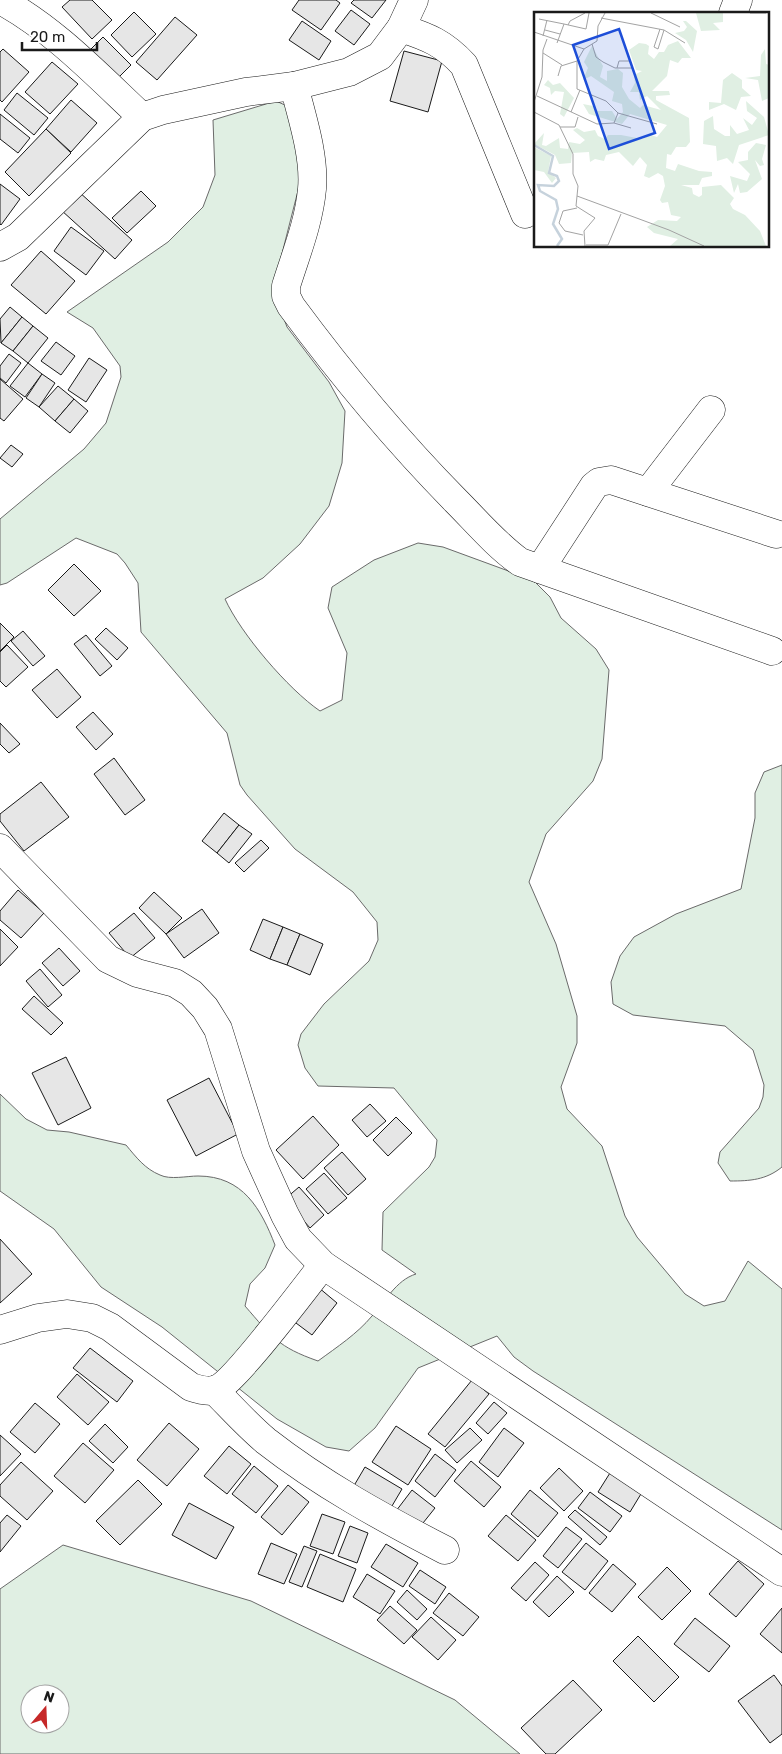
<svg xmlns="http://www.w3.org/2000/svg" width="782" height="1754" font-family="Rubik,sans-serif">
<style>
.green{fill:#e0efe3;stroke:#6a6a6a;fill-rule:evenodd}
.building{fill:#e6e6e6;stroke:#1a1a1a}
.lines{fill:none;stroke-linecap:round;stroke-linejoin:round}
.minor-casing{stroke:#1a1a1a;stroke-width:29}
.minor{stroke:#fff;stroke-width:28}
.inset-river{fill:none;stroke:#c6d2dc;stroke-width:2.5}
.inset-road{fill:none;stroke:#a3a3a3;stroke-width:1}
.view{fill:#1d4ed8;fill-opacity:0.15;stroke:#1d4ed8;stroke-width:2.5}
.inset-edge{fill:none;stroke:#1a1a1a;stroke-width:2.5}
</style>
<rect width="100%" height="100%" fill="#fff"/>
<g class="green">
<path d="M276,101L287,106L303,171L273,289L287,327L329,382L345,411L342,463L329,506L300,544L263,578L225,599C241,634 288,689 320,711L342,700L347,653L328,608L332,587L374,560L418,543L443,547L533,580L550,597L561,618L596,649L609,670L602,759L593,781L546,834L529,882L556,944L577,1016V1043L561,1087L567,1109L602,1146L625,1216L637,1237L685,1294L704,1306L725,1301L748,1261L782,1289V1530L533,1371L514,1357L497,1336L418,1368L375,1428L349,1451L326,1447L277,1419L162,1327L101,1287L54,1229L0,1191V1094L26,1119L47,1130L69,1132L126,1145C136,1157 145,1169 160,1175C170,1180 187,1176 198,1176C243,1176 261,1209 275,1245L265,1268L250,1284L245,1306C272,1337 278,1347 318,1361C337,1347 357,1334 372,1316C385,1302 396,1280 416,1274L382,1250L383,1212L429,1167L435,1157L437,1140L394,1088L318,1086L305,1068L298,1045L301,1034L324,1004L369,961L378,940L377,922L353,892L295,849L247,795L240,785L227,733L141,632L138,583L125,563L117,554L76,538L7,583L0,585V519L84,449L106,423L121,377L120,366L93,328L67,312L168,242L203,207L215,175L213,120Z"/>
<path d="M782,765V1167C766,1180 750,1181 730,1181L718,1163L720,1152L759,1108L763,1097L764,1085L753,1050L725,1026L633,1015L613,1004L611,982L620,956L634,937L676,914L741,889L755,818V793L764,772Z"/>
<path d="M63,1545L251,1601L455,1700L520,1754H0V1589ZM30,1694H60V1724H30Z"/>
</g>
<g class="building">
<path d="M70,0H92L112,20L92,39L62,7Z"/>
<path d="M299,0H336L340,3L321,30L292,10Z"/>
<path d="M354,0H386L372,18L351,3Z"/>
<path d="M351,10L370,24L354,45L335,31Z"/>
<path d="M134,12L156,34L132,57L111,35Z"/>
<path d="M175,17L197,35L157,80L136,62Z"/>
<path d="M302,21L331,41L319,60L289,40Z"/>
<path d="M103,37L131,65L112,84L84,56Z"/>
<path d="M3,49L29,72L2,102L0,100V52Z"/>
<path d="M404,51L442,61L428,112L390,101Z"/>
<path d="M52,62L78,84L50,114L25,92Z"/>
<path d="M17,93L48,118L34,135L4,110Z"/>
<path d="M71,100L97,123L71,152L46,129Z"/>
<path d="M0,114L30,138L18,153L0,139Z"/>
<path d="M46,129L71,153L29,196L5,172Z"/>
<path d="M0,184L20,199L1,225L0,224Z"/>
<path d="M78,191L132,240L115,259L61,210Z"/>
<path d="M141,191L156,206L127,233L112,218Z"/>
<path d="M71,227L104,251L86,275L54,251Z"/>
<path d="M41,251L75,281L46,314L11,285Z"/>
<path d="M10,307L22,317L1,343L0,319Z"/>
<path d="M22,317L33,326L13,351L1,343Z"/>
<path d="M33,326L48,338L28,363L13,351Z"/>
<path d="M56,342L75,356L61,375L41,361Z"/>
<path d="M9,354L21,363L6,383L0,378V366Z"/>
<path d="M89,358L107,370L86,402L68,390Z"/>
<path d="M28,363L42,374L25,397L10,386Z"/>
<path d="M42,374L55,383L39,407L26,398Z"/>
<path d="M0,379L23,399L4,421L0,418Z"/>
<path d="M58,386L74,399L55,421L39,407Z"/>
<path d="M74,399L88,411L70,433L55,421Z"/>
<path d="M11,445L23,454L12,467L0,458Z"/>
<path d="M74,564L101,591L74,616L48,590Z"/>
<path d="M0,623L14,637L0,651Z"/>
<path d="M106,628L128,648L117,660L95,639Z"/>
<path d="M23,631L45,656L33,666L11,641Z"/>
<path d="M86,635L112,666L100,676L74,644Z"/>
<path d="M7,645L28,667L6,687L0,681V652Z"/>
<path d="M57,669L81,697L57,718L32,690Z"/>
<path d="M93,712L113,734L96,750L76,727Z"/>
<path d="M0,723L20,744L9,753L0,744Z"/>
<path d="M114,758L145,800L125,815L94,774Z"/>
<path d="M41,782L69,817L24,851L0,821V814Z"/>
<path d="M224,813L239,825L217,853L202,841Z"/>
<path d="M239,825L252,834L229,863L217,853Z"/>
<path d="M261,840L269,848L244,872L235,863Z"/>
<path d="M18,890L44,913L21,938L0,920V911Z"/>
<path d="M154,892L182,918L166,934L139,908Z"/>
<path d="M202,909L219,933L184,958L166,934Z"/>
<path d="M134,913L155,938L130,958L109,933Z"/>
<path d="M263,919L283,927L270,959L250,950Z"/>
<path d="M283,927L300,934L287,965L270,959Z"/>
<path d="M0,929L18,947L0,966Z"/>
<path d="M300,934L323,944L310,975L287,965Z"/>
<path d="M59,948L80,971L63,986L42,963Z"/>
<path d="M40,969L62,995L48,1007L26,981Z"/>
<path d="M34,996L63,1023L51,1035L22,1009Z"/>
<path d="M66,1057L91,1108L58,1125L32,1073Z"/>
<path d="M209,1078L238,1134L196,1156L167,1100Z"/>
<path d="M370,1104L386,1121L367,1137L352,1120Z"/>
<path d="M313,1116L339,1145L303,1179L276,1150Z"/>
<path d="M396,1117L412,1133L388,1156L373,1140Z"/>
<path d="M342,1152L366,1179L348,1195L324,1168Z"/>
<path d="M324,1173L347,1198L328,1214L306,1189Z"/>
<path d="M299,1187L324,1215L310,1228L285,1199Z"/>
<path d="M0,1239L32,1274L0,1303Z"/>
<path d="M318,1287L337,1303L312,1335L292,1320Z"/>
<path d="M90,1348L133,1381L117,1402L73,1368Z"/>
<path d="M77,1374L109,1402L88,1425L57,1397Z"/>
<path d="M472,1380L489,1394L445,1447L428,1434Z"/>
<path d="M494,1402L507,1413L488,1434L476,1423Z"/>
<path d="M35,1403L60,1424L35,1453L10,1432Z"/>
<path d="M169,1423L199,1449L167,1486L137,1460Z"/>
<path d="M105,1424L128,1447L113,1463L89,1441Z"/>
<path d="M396,1426L431,1449L408,1485L372,1462Z"/>
<path d="M470,1428L482,1440L457,1463L445,1450Z"/>
<path d="M504,1428L524,1443L498,1477L479,1462Z"/>
<path d="M0,1435L21,1454L0,1476Z"/>
<path d="M83,1443L114,1470L85,1503L54,1476Z"/>
<path d="M229,1446L251,1464L227,1494L204,1476Z"/>
<path d="M435,1454L456,1470L435,1497L415,1481Z"/>
<path d="M471,1461L501,1487L484,1507L454,1481Z"/>
<path d="M21,1462L53,1491L27,1520L0,1496V1485Z"/>
<path d="M615,1465L647,1484L630,1512L598,1492Z"/>
<path d="M254,1466L278,1486L256,1513L232,1494Z"/>
<path d="M365,1467L402,1489L389,1511L352,1489Z"/>
<path d="M559,1468L583,1491L564,1511L540,1488Z"/>
<path d="M138,1480L162,1504L120,1545L96,1521Z"/>
<path d="M288,1485L309,1502L282,1535L261,1517Z"/>
<path d="M412,1490L435,1508L419,1528L396,1511Z"/>
<path d="M530,1490L558,1513L538,1537L511,1514Z"/>
<path d="M590,1492L622,1516L610,1532L578,1508Z"/>
<path d="M189,1503L234,1527L216,1559L172,1535Z"/>
<path d="M575,1510L607,1537L600,1545L568,1517Z"/>
<path d="M322,1514L345,1522L333,1554L310,1546Z"/>
<path d="M7,1515L21,1526L0,1552V1523Z"/>
<path d="M506,1515L536,1540L518,1561L488,1536Z"/>
<path d="M350,1526L368,1533L357,1563L338,1556Z"/>
<path d="M566,1527L582,1539L558,1568L543,1556Z"/>
<path d="M271,1543L297,1554L284,1584L258,1574Z"/>
<path d="M586,1543L608,1561L585,1590L562,1572Z"/>
<path d="M386,1544L418,1563L403,1587L371,1567Z"/>
<path d="M304,1546L317,1551L302,1587L289,1582Z"/>
<path d="M320,1554L356,1569L343,1602L307,1587Z"/>
<path d="M738,1561L764,1584L736,1617L709,1594Z"/>
<path d="M535,1562L549,1575L526,1601L511,1588Z"/>
<path d="M613,1564L636,1584L612,1612L589,1593Z"/>
<path d="M667,1567L691,1591L662,1620L638,1597Z"/>
<path d="M420,1570L446,1587L435,1604L409,1586Z"/>
<path d="M367,1574L395,1591L380,1614L353,1597Z"/>
<path d="M557,1576L574,1592L549,1617L533,1602Z"/>
<path d="M407,1590L427,1609L417,1620L397,1602Z"/>
<path d="M449,1593L479,1617L463,1636L433,1613Z"/>
<path d="M390,1606L417,1630L404,1644L377,1620Z"/>
<path d="M782,1608V1653L760,1634Z"/>
<path d="M431,1617L456,1640L438,1660L412,1637Z"/>
<path d="M695,1618L730,1646L709,1672L674,1644Z"/>
<path d="M638,1636L679,1677L654,1702L613,1661Z"/>
<path d="M774,1675L782,1686V1734L770,1743L738,1701Z"/>
<path d="M573,1680L602,1710L555,1754H546L521,1728Z"/>
</g>
<g class="lines">
<g class="minor-casing">
<g id="minor">
<path d="M0,0C54,29 97,75 142,117"/>
<path d="M733,13L738,0"/>
<path d="M401,28C428,37 444,43 464,65L525,214"/>
<path d="M294,86C302,117 315,157 312,189C309,222 296,254 286,286V296L291,306C342,375 396,440 456,501C477,522 496,545 520,562L772,651"/>
<path d="M0,247L18,237L142,117L163,110L246,92L294,86L349,72L380,56L401,28L414,0"/>
<path d="M648,492L711,410"/>
<path d="M540,569L594,486L599,482L611,480L776,534"/>
<path d="M0,848L108,959L137,973L175,983L191,993L205,1008L218,1029L256,1151L285,1215L298,1239L323,1265L782,1572"/>
<path d="M0,1330L38,1318L67,1314L92,1318L110,1327L191,1387C198,1389 206,1392 214,1390C232,1386 307,1285 323,1265"/>
<path d="M214,1390C231,1407 248,1426 266,1441C321,1484 383,1518 445,1550"/>
</g>
</g>
<use href="#minor" class="minor"/>
</g>
<g transform="translate(534 12)">
<rect width="235" height="235" fill="#fff"/>
<path d="M162,1H189V10L179,11L186,18L167,19ZM149,9H152L163,19L159,40L152,28L141,21L150,19L153,15ZM144,29L157,46H148L144,51L136,48L133,64L118,79H135L136,83L122,84V88L155,106L156,130L152,135H142L137,143L133,142L132,156L141,159L144,152L165,159L178,160V164L168,166L165,173H147L158,176L159,182L165,185L168,183V175L187,173L200,186L196,192L199,197L211,203L226,219L232,234H136L144,227L120,221L113,215L124,208L143,209L147,205L137,203L134,190L128,191L126,188L131,174L129,164L124,161L115,166L110,164L113,153L106,145L99,154L85,140L72,143L70,149L61,147L56,150L55,140L38,141L37,151L25,152L21,143L0,132L10,121L8,133L12,134L25,126L26,136L34,137L35,130L46,132L51,128L39,118L43,116L50,120L61,118L64,124L71,127L74,123H87L108,127L117,123L123,125L133,113L96,102L88,112L55,102L49,92L59,94L64,99H78L83,107L89,100L88,92L78,89L80,80L57,64L49,68L54,56L50,50L58,34L69,54L66,65L73,69V59L84,57L89,61L88,75L95,87L106,96L109,93L127,98L113,84L106,88L105,80H96L101,71L100,63L108,59L102,58L95,38L105,31L112,32L115,34L114,42L120,47L125,40H130L134,33ZM231,37L232,52L235,53V86L228,89L224,68L211,66L226,64L227,43ZM198,61L208,68V76L217,84L207,85L202,98L190,92L175,98V90L187,91L189,68ZM14,68L19,73L26,71L40,86L30,105L26,102L30,80L21,79L17,83L16,76L10,73ZM212,89L230,105L235,123L205,133L199,152L193,146L183,149L182,134L169,132L170,109L179,104L180,117L191,124H196V113L203,122L215,118L209,106L218,113L223,106L213,99ZM222,131L232,133L228,147L230,153L226,154L221,148L228,167L213,180L206,181L204,172L200,181L196,164L213,169L216,162L204,150L214,148V140ZM0,135L17,144L14,160L22,166L18,171L10,160L0,158Z" fill="#e0efe3"/>
<path class="inset-river" d="M0,133L19,144L15,161L23,164L25,169L20,174L4,173L6,179L22,188L24,197L19,212L28,227L23,234"/>
<path class="inset-road" d="M117,1L146,15M216,1H232M67,6L130,18L151,31M5,7L30,12M34,13L36,9L51,1M126,17L120,35L124,37L130,18M11,18L26,22M0,20L50,37M9,24L13,8M23,31L30,12L52,17L55,1M58,32L62,45L69,50L81,56H98M50,37L63,29L64,14L71,1M9,41L28,53M43,49V77L72,89L84,101L123,112M83,56L85,49H96M24,64L27,54L43,49L50,37M3,84L63,112L80,111L84,101M0,90L8,65L9,38L13,27M0,100L25,113L39,142V162L44,174L42,194L61,206L50,219L51,234M37,100L46,78M80,111L97,116M26,115H41L44,105M43,184L135,218L170,234M43,196L29,199L25,211L31,219L49,223M52,233H74L87,202"/>
<path class="view" d="M85,17L121,121L75,137L39,33Z"/>
<rect width="235" height="235" class="inset-edge"/>
</g>
<g transform="translate(45 1709) rotate(19)"><circle r="24" fill="#ffffff" stroke="#a3a3a3"/>
<path d="M0-4L9 19L0 12L-9 19Z" fill="#c62828"/>
<text y="-8" font-size="14" font-weight="bold" text-anchor="middle" fill="#1a1a1a">N</text>
</g>
<path d="M22 42v8h75v-8" fill="none" stroke="#1a1a1a" stroke-width="2.5"/>
<text x="30" y="42" font-size="15" fill="#1a1a1a" stroke="#ffffff" stroke-width="4" paint-order="stroke">20 m</text>
</svg>
